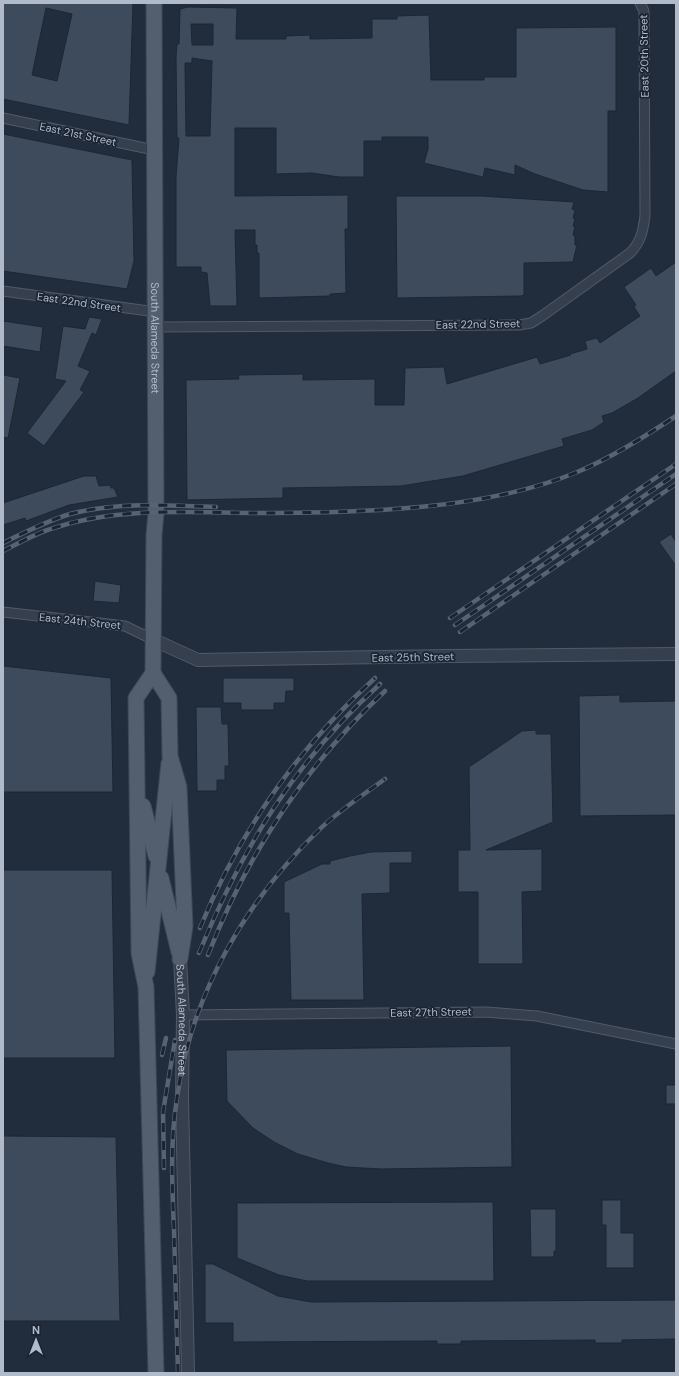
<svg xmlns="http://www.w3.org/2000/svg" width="679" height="1376" font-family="'DM Sans',sans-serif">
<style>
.building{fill:#3d4b5d;stroke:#1d2634;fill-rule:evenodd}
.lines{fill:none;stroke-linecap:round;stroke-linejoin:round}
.minor-casing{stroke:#515a68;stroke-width:11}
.tertiary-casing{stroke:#515a68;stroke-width:14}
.primary-casing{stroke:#3f4856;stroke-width:17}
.minor{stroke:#353f4d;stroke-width:9}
.tertiary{stroke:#353f4d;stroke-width:12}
.primary{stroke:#535e6e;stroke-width:15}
.rail-casing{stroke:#576375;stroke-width:4.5}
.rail{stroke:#1b2432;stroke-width:3;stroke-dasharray:9;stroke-linecap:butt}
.tertiary-bridge-casing{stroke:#515a68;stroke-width:14;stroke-linecap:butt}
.tertiary-bridge{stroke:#353f4d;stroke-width:12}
.labels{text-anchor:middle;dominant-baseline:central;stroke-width:3.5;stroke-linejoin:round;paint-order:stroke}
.street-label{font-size:11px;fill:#b1bac9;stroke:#1b2432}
</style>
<rect width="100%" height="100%" fill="#212d3d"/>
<g class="building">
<path d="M3,3H133L129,125L3,99ZM46,8L72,14L57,81L32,75Z"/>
<path d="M188,7L237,8L236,39H286V36L310,35V39L372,38V19H397V16L429,15L431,80H484V77H516V28L616,27V111H608V192L583,190L535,174L515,165V175L485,168L483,177L424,163L428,149V137H382V141H364V177H339L312,173L276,174V128H235V196L348,195V229H345L346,293L330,294V296L259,298V253H257V245H255V230H235L237,306H210L207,273L201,272V267H176V177L179,138H177L176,57L177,44H179L180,9ZM191,24H213V45H192ZM192,58L212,61L210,136H186L185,63H192Z"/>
<path d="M3,134L132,160L134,261L127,289L3,271Z"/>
<path d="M396,196H481L574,202L572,209L575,210L573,218L575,219L573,226L575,227L573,235L575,236V245H577L573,262L524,263V295L521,296L397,298Z"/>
<path d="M676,262V371L638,398L612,413L602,416L604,422L592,430L562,439L564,446L463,476L401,486L283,488V498L187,500L186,380L239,379L238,375L303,374V380L375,379V405H404L405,368L444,367L447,384L537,357L540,364L571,355L570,354L587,349L585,341L597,338L600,343L640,316L634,307L636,305L624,287L651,268L656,276Z"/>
<path d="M89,317L102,319L96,335L92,333L78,366L90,371L80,390L84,392L44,446L27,433L66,381L55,379L63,326L85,329Z"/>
<path d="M3,321L43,327L40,352L3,346Z"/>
<path d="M3,375L20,378L8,438L3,437Z"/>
<path d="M84,476H96L99,486L110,485L111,488H114L118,497L69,505L26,521L25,518L3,525V503Z"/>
<path d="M671,534L676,542V566L659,542Z"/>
<path d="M95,581L121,585L119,603L93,601Z"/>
<path d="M3,666L111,678L113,792H3Z"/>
<path d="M223,678H294V691H286L285,703H274V710H241V703H223Z"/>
<path d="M620,695V702L676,701V815L580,816L579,696Z"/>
<path d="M196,707H221L222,724H228L229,766H225V780H217V791H197Z"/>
<path d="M536,730V734H551L553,822L486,850L542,849V891L522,892L523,964H478V892H458V850H470L469,767L522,731Z"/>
<path d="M412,851V863H390V893L362,894L364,1000H291L289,913H284V882L322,864H330V861L350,856L371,852Z"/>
<path d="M3,870H112L115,1058H3Z"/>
<path d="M511,1046L512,1167L381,1169L346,1167L328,1163L298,1154L274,1142L253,1128L227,1101L226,1050Z"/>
<rect x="666" y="1085" width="10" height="19"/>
<path d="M3,1136L116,1137L120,1321H3Z"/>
<path d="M602,1200H621V1233H634V1268H606V1225H602Z"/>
<path d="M493,1202L494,1281H307L279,1275L237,1258V1203Z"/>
<path d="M530,1209H556V1251H554V1257H531Z"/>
<path d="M205,1264H213L278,1296L311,1302L676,1300V1339L622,1340V1343H595V1340L461,1341V1344H437V1341L233,1342V1323H205Z"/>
</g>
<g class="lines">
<g class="minor-casing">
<g id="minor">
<path d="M3,118L154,150"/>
<path d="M3,291L156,312"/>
<path d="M156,327L519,325L531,323L542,316L630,253C641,242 643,231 645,216L644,11L640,3"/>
<path d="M3,612L125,626L154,640"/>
<path d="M183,1015L486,1012L537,1016L676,1044"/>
</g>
</g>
<g class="tertiary-casing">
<g id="tertiary">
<path d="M154,640L198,660L384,657"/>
<path d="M448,656L676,654"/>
<path id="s1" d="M180,959L183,1015L182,1099L188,1373"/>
</g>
</g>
<g class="primary-casing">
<g id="primary">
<path id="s2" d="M154,3L156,513L154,535L153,673L136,698L139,953L146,987L156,1373"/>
<path d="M153,673L169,698L170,756L179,787L185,926L180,959"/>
<path d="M143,806L156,856"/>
<path d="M161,878L179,952"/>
<path d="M147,972L169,763"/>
</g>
</g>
<use href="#minor" class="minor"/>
<use href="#tertiary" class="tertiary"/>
<use href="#primary" class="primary"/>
<g class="rail-casing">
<g id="rail">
<path d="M3,543C25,532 47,521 70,514C115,502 171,505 216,507"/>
<path d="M3,551C19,543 36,533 54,528C120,506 194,513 263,513C365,512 480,511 575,473C611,458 644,437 676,416"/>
<path d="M450,618L676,464"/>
<path d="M455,625L676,474"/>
<path d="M460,632L676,484"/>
<path d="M200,928C239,832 299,747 375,678"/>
<path d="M199,953C242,848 295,761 380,684"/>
<path d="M208,955C248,852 305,766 385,691"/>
<path d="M162,1055L166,1038"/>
<path d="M164,1168L163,1112L175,1040"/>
<path d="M178,1373C177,1325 175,1277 174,1229C172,1186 170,1141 177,1098C191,994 246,900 321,828C340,810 363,795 385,779"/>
</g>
</g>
<use href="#rail" class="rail"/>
<g class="tertiary-bridge-casing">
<path id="tertiary-bridge" d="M384,657L448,656"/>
</g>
<use href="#tertiary-bridge" class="tertiary-bridge"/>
</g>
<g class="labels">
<g class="street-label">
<text transform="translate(644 56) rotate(-91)">East 20th Street</text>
<text transform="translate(78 134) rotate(12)">East 21st Street</text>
<text transform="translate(79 302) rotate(8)">East 22nd Street</text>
<text transform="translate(478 324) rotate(-1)">East 22nd Street</text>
<text stroke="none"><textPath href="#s2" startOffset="335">South Alameda Street</textPath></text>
<text transform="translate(80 621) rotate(6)">East 24th Street</text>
<text transform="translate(413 657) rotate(-1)">East 25th Street</text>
<text transform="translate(431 1012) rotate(-1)">East 27th Street</text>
<text stroke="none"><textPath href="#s1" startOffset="61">South Alameda Street</textPath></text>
</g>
</g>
<rect width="679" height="1376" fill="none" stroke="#b1bac9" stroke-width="8"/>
<g transform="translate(36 1340)" stroke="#1b2432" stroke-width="3" paint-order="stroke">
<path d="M0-3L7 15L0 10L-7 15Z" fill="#b1bac9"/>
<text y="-6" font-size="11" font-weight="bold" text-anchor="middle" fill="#b1bac9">N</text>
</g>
</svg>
